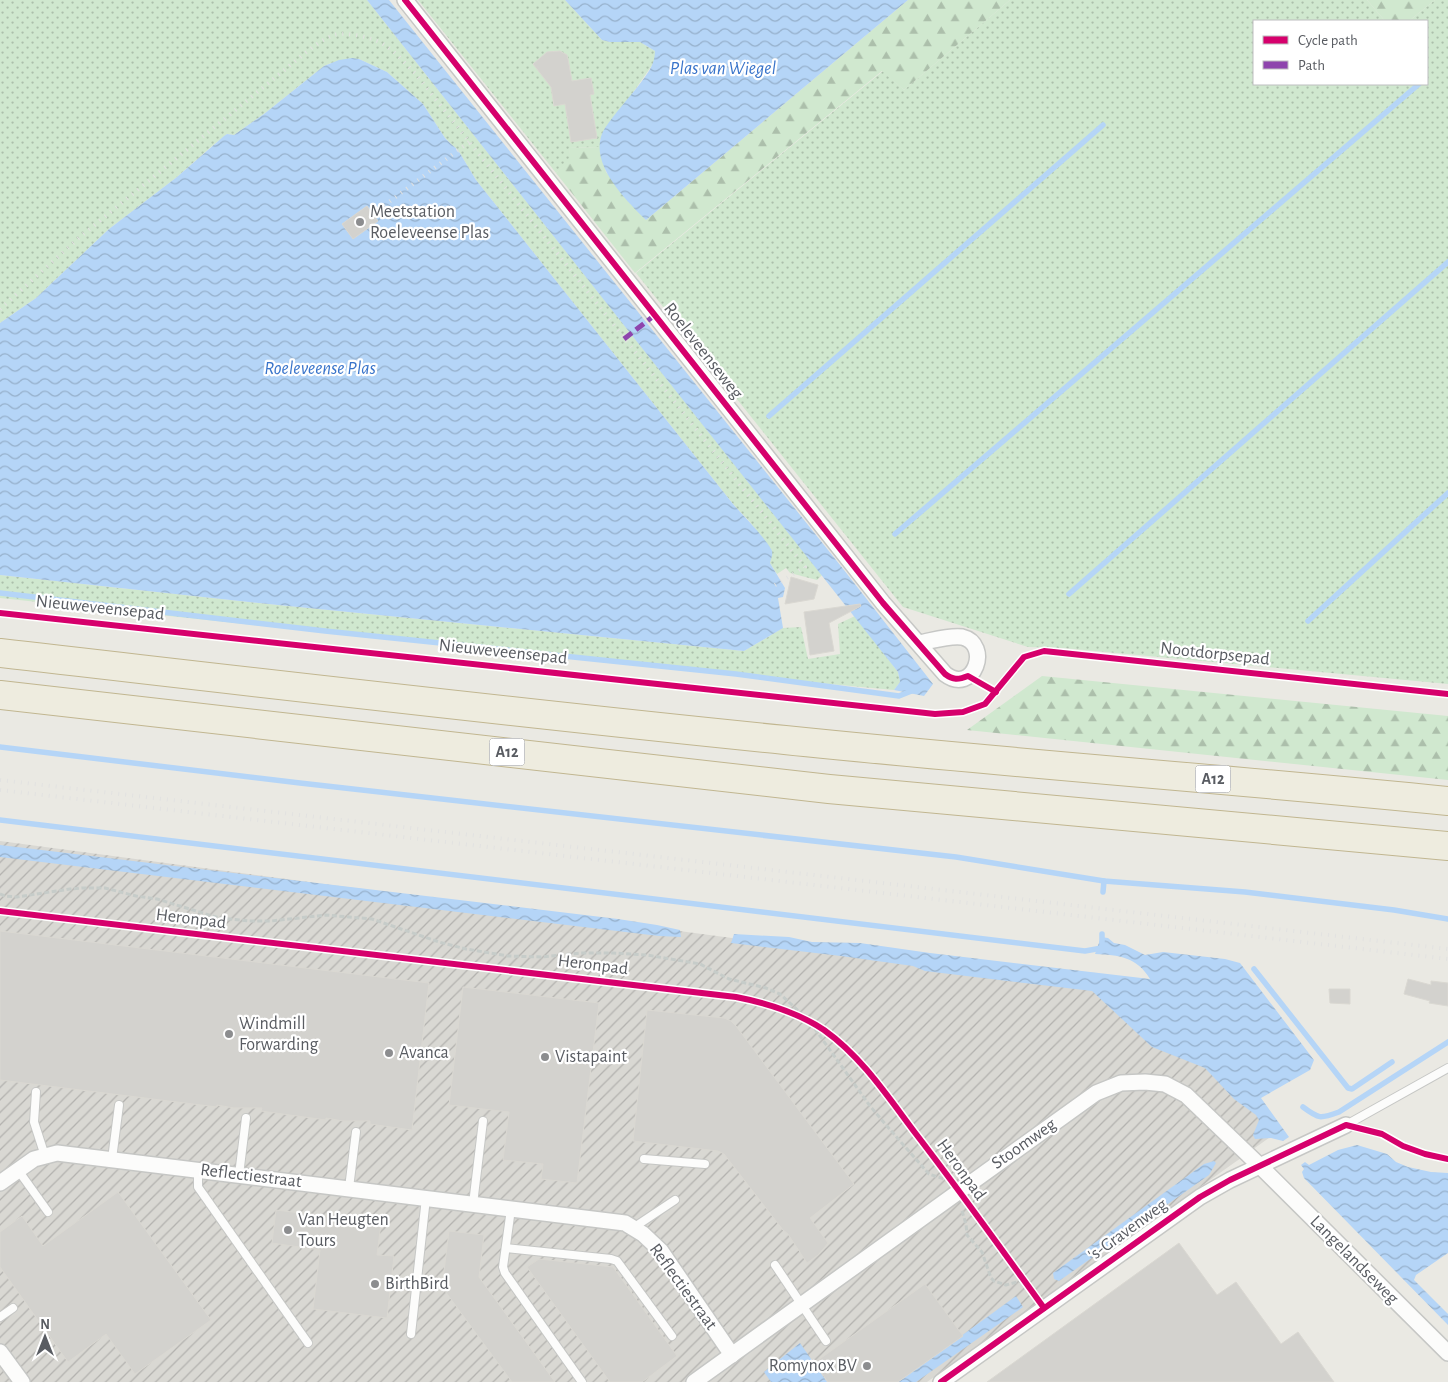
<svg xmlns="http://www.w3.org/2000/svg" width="1448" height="1382" font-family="'Alegreya Sans',sans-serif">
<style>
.industrial{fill:url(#industrial-furrows)}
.grass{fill:url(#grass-dots)}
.forest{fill:url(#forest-firs)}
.water{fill:url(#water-waves)}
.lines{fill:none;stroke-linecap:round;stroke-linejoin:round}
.stream{stroke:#b5d5f7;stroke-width:5.5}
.building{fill:#d3d2ce;stroke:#dad8d2}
.service-casing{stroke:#c6c7c5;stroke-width:10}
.minor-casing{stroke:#c6c7c5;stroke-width:18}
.motorway-casing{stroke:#c1b690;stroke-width:30}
.path{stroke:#c6ccc9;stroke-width:3;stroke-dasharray:5 2.5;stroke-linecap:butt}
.service{stroke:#fcfcfb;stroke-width:8}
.minor{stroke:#fcfcfb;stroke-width:15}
.motorway{stroke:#eeecdf;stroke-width:28}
.rail{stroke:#e2e2e1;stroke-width:4;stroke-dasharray:1 6;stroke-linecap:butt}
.quiet{stroke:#8e44ad;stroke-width:5;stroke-dasharray:10 5;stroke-linecap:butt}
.cycleway-casing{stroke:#fff;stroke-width:9}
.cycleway{stroke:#d6006c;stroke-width:6}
.poi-dot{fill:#8c8d8f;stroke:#fff;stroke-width:2}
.labels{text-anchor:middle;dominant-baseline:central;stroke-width:4.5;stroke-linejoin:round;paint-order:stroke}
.shield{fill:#fff;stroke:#8b8d91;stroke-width:1}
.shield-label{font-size:16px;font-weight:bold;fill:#595c62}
.poi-label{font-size:18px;fill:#595c62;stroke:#fff;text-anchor:start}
.street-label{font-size:18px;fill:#595c62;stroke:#fff}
.water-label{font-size:19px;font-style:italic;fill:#3974ca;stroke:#fff}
</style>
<defs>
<pattern id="industrial-furrows" width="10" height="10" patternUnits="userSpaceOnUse" patternTransform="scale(1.25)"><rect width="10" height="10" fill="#d9d8d3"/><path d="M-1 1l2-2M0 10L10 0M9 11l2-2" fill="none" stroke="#b3b2af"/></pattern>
<pattern id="grass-dots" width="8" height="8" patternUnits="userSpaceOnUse" patternTransform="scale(1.25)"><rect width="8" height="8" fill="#d0e8cf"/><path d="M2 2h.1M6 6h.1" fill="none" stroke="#acbfab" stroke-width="1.8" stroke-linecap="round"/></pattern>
<pattern id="forest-firs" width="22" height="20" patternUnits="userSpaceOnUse" patternTransform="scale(1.25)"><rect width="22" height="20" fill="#d0e8cf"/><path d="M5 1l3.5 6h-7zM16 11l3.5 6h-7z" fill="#acbfab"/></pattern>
<pattern id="water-waves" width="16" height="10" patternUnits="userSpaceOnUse" patternTransform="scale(1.25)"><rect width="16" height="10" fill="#b5d5f7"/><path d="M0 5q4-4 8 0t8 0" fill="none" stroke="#96b0cb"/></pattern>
</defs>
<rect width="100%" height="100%" fill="#eae9e3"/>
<path class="industrial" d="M0,841L1148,993L1276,1133L927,1382H0Z"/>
<g class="grass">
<path d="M0,0H367L822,575L817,580L790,573L786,568L777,574L770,563L772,553L750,522L733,504L476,180L458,150L451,144L445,138L423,104L387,72L359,59L331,63L324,66L264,114L234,135L227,134L212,146L177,177L109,229L36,298L0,323Z"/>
<path d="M418,0H565L602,40L610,42H640L655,51V61L600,140V147L569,148L571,160L556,173Z"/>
<path d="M1010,0H1367L1385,21H1254V84H1427V21H1409L1435,0H1448V684L1063,648L1028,647L903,607L636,273L883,71L904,90Z"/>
<path d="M0,575L278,605L744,651L783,628L801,627L808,659L840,654L838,624L855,616L898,672L900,682L894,690L678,670L0,598Z"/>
</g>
<g class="forest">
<path d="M908,0H1010L904,90L882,71L635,273L556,173L570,160L569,148L600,147L606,172L646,220Z"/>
<path d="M1367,0H1435L1409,21H1385Z"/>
<path d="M1042,676L1448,716V780L967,730Z"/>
</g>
<g class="water">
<path d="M367,0H389L844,570L933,684L924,696L894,690L900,682L898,672Z"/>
<path d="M565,0H908L646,220C625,199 585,160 605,128C615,113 628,99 639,85C647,74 655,65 655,51L640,42H610L602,40Z"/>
<path d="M352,58L359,59L387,72L423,104L445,138L451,144L458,150L476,180L733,504C741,513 769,542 772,551C773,555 771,559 770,563L785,588L783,597L778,598L783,628L744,651L278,605L0,575V323L36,298L109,229L177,177L224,136L227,134L234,135L264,114L324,66L339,60Z"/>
<path d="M0,845L618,919L657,925L680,930L681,937L659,936L0,857Z"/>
<path d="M734,934L789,937L812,942L860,943L930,953L1150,979C1137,957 1119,955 1095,954L1101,937L1108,938L1114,943L1125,945L1145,955L1163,952L1225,959L1240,963L1314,1060L1310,1070L1261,1098L1289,1137L1283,1141L1271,1138L1255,1139L1253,1135L1259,1120L1256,1115L1234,1099L1205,1068L1152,1047L1092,991L925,971L913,966L841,956L731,943Z"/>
<path d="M1357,1145L1387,1154L1396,1162L1408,1167L1431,1172L1448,1173V1253L1416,1275L1414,1280L1448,1314V1325L1304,1178L1302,1172L1304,1169L1301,1165L1305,1162L1309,1165L1338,1150Z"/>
<path d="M1214,1161L1216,1163L1209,1175L1059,1281L1054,1279L1053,1273L1204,1164Z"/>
<path d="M1016,1296L1023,1307L916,1382H898Z"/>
<path d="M800,1343L827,1382H771L764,1372Z"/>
</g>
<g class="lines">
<g class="stream">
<path d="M769,416L1103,125"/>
<path d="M895,534L1419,84"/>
<path d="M0,593L325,631L736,674L899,696L914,690"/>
<path d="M1069,594L1448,262"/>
<path d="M1308,621L1448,493"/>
<path d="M0,747L300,783L956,857L1104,881L1245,892L1394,910L1448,919"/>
<path d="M0,820L1085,951L1102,948V934"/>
<path d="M1103,892L1104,881"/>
<path d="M1254,969L1348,1088L1352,1089L1392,1062"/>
<path d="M1303,1107C1319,1119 1320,1119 1339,1112L1448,1042"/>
</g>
</g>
<g class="building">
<path d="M560,51L567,55L568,59L572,81L591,78L594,94L590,95L597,138L571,142L565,104L554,106L551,87L533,64L547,52Z"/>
<path d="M367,206L378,221L353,239L342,224Z"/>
<path d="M791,577L818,585L814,599L785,604Z"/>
<path d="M860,604L861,606L829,623L834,651L810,655L804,612Z"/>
<path d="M0,931L429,983L412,1130L370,1124V1121H343L326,1118V1120L261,1111L262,1108H234L217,1105V1107L0,1080Z"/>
<path d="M1408,979L1431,985V981L1448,983V1006L1429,1003L1430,1001L1404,994Z"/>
<path d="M463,987L599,1003L577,1183L541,1179L543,1164L503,1160L509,1112L449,1105Z"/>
<path d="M1329,989H1350V1004L1330,1003Z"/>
<path d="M647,1010L724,1018L731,1021L736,1026L854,1184L810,1218L828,1243L818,1255L807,1263L788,1234L783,1230L724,1154L718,1151L633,1141Z"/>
<path d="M118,1192L211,1320L135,1374L106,1334L68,1362L0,1267V1232L22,1216L43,1246Z"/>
<path d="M276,1210L381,1223L377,1255L394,1256L387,1318L313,1309L320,1250L272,1243Z"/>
<path d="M449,1231L484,1235L479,1277L555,1382H512L442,1287Z"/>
<path d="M1179,1243L1217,1295L1236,1282L1281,1344L1298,1332L1334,1382H987Z"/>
<path d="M539,1259L613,1267L677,1356L642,1382H610L527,1267Z"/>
<path d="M925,1284L963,1336L898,1382H828L814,1363Z"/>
</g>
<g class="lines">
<g class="service-casing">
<g id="service">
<path d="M36,1092L34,1122L45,1156"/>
<path d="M1346,1125L1448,1068"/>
<path d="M112,1159L119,1105"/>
<path d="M644,1159L705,1164"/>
<path d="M18,1170L48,1212"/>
<path d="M198,1170V1187L308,1343"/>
<path d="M239,1175L246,1118"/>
<path d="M349,1188L356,1132"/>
<path d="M473,1204L483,1121"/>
<path d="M511,1209L503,1267L505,1273L582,1382"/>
<path d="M633,1228L675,1200"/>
<path d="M506,1248L611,1259L617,1261L672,1336"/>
<path d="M775,1265L826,1341"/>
<path d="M0,1317L13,1308"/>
<path d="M411,1334L426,1198"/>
</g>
</g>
<g class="minor-casing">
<g id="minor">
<path d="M405,0L883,603L945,674C974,696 992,644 962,637C950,635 931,641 919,643"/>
<path d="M0,1183L34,1159L57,1153L625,1223L643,1234L661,1251L732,1355"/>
<path d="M0,1352L22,1382"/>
<path d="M694,1382L1096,1093L1121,1083L1145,1082L1165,1084L1186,1095L1260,1166L1448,1353"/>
<path d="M941,1382L1200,1197L1230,1180L1346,1125"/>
</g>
</g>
<g class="motorway-casing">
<g id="motorway">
<path d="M0,653C262,683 523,714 785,740C1006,763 1227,779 1448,801"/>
<path d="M0,695L829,789L1448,846"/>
</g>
</g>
<g class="path">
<path d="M0,894L5,896L17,897L70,889L83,888H105L136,896L157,899L219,918L249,921H271L326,915L372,919L439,942L466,949L508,956L541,957L580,953H613L647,955L700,964L729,979L766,988L780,994L791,1004L810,1022L870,1106L886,1125L929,1174L947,1180"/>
<path d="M962,1211L966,1224L967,1235L982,1252L991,1278L994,1281L1006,1285L1024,1280"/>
</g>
<use href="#service" class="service"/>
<use href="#minor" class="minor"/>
<use href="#motorway" class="motorway"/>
<g class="rail">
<path d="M373,214L469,142"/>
<path d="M0,309L80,237L304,54C313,47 323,39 334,35C346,31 376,38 386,46C397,53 406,65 415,73L805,567L775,585"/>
<path d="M0,780L1448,949"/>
<path d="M0,790L1448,959"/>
</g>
<path class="quiet" d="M624,339L655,315"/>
<g class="cycleway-casing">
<g id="cycleway">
<path d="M405,0L883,603L945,674C953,680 958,680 968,676L996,692"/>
<path d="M0,613L935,714L963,712L985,704L1024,657L1044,651L1448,694"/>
<path d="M0,911L736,997C767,1003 797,1012 824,1030C862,1057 888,1097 916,1134C960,1191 1002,1250 1044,1308"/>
<path d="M941,1382L1200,1197L1230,1180L1346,1125L1382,1134L1403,1146L1425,1154L1448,1159"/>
</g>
</g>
<use href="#cycleway" class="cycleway"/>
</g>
<g class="poi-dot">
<circle cx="360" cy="222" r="5"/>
<circle cx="229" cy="1034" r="5"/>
<circle cx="389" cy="1053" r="5"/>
<circle cx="545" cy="1057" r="5"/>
<circle cx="288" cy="1230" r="5"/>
<circle cx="375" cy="1284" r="5"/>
<circle cx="867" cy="1366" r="5"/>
</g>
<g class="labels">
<g class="shield">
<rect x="489.5" y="738.5" width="35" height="27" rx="4"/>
<rect x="1195.5" y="765.5" width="35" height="27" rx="4"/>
</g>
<g class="shield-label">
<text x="507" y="752">A12</text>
<text x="1213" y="779">A12</text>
</g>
<g class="poi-label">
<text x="370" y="212">Meetstation<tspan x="370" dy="21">Roeleveense Plas</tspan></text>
<text x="239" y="1024">Windmill<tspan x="239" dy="21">Forwarding</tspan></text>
<text x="399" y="1053">Avanca</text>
<text x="555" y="1057">Vistapaint</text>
<text x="298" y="1220">Van Heugten<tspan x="298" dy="21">Tours</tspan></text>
<text x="385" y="1284">BirthBird</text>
<text x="857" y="1366" text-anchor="end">Romynox BV</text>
</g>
<g class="street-label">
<text transform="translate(703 351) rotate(52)">Roeleveenseweg</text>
<text transform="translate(100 608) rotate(6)">Nieuweveensepad</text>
<text transform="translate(503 652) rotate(6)">Nieuweveensepad</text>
<text transform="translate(1215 654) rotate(6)">Nootdorpsepad</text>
<text transform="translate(191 919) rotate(7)">Heronpad</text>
<text transform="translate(593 965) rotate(7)">Heronpad</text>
<text transform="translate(1024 1144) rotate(-35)">Stoomweg</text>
<text transform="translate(961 1170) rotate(54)">Heronpad</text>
<text transform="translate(251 1176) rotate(7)">Reflectiestraat</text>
<text transform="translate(1128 1230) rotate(-36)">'s-Gravenweg</text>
<text transform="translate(1354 1260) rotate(45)">Langelandseweg</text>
<text transform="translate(683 1287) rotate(54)">Reflectiestraat</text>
</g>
<g class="water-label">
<text x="723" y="68">Plas van Wiegel</text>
<text x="320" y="368">Roeleveense Plas</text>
</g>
</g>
<rect x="1253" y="20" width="175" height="65" fill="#ffffff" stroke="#bdbec0"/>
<rect x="1263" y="36" width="25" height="8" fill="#d6006c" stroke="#bdbec0"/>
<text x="1298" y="45" font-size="15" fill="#595c62">Cycle path</text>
<rect x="1263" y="61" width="25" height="8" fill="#8e44ad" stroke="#bdbec0"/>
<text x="1298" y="70" font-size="15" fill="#595c62">Path</text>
<g transform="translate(45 1337)" stroke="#ffffff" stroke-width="4" paint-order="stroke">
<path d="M0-4L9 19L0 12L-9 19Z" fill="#595c62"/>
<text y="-8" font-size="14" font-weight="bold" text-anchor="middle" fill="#595c62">N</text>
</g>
</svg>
